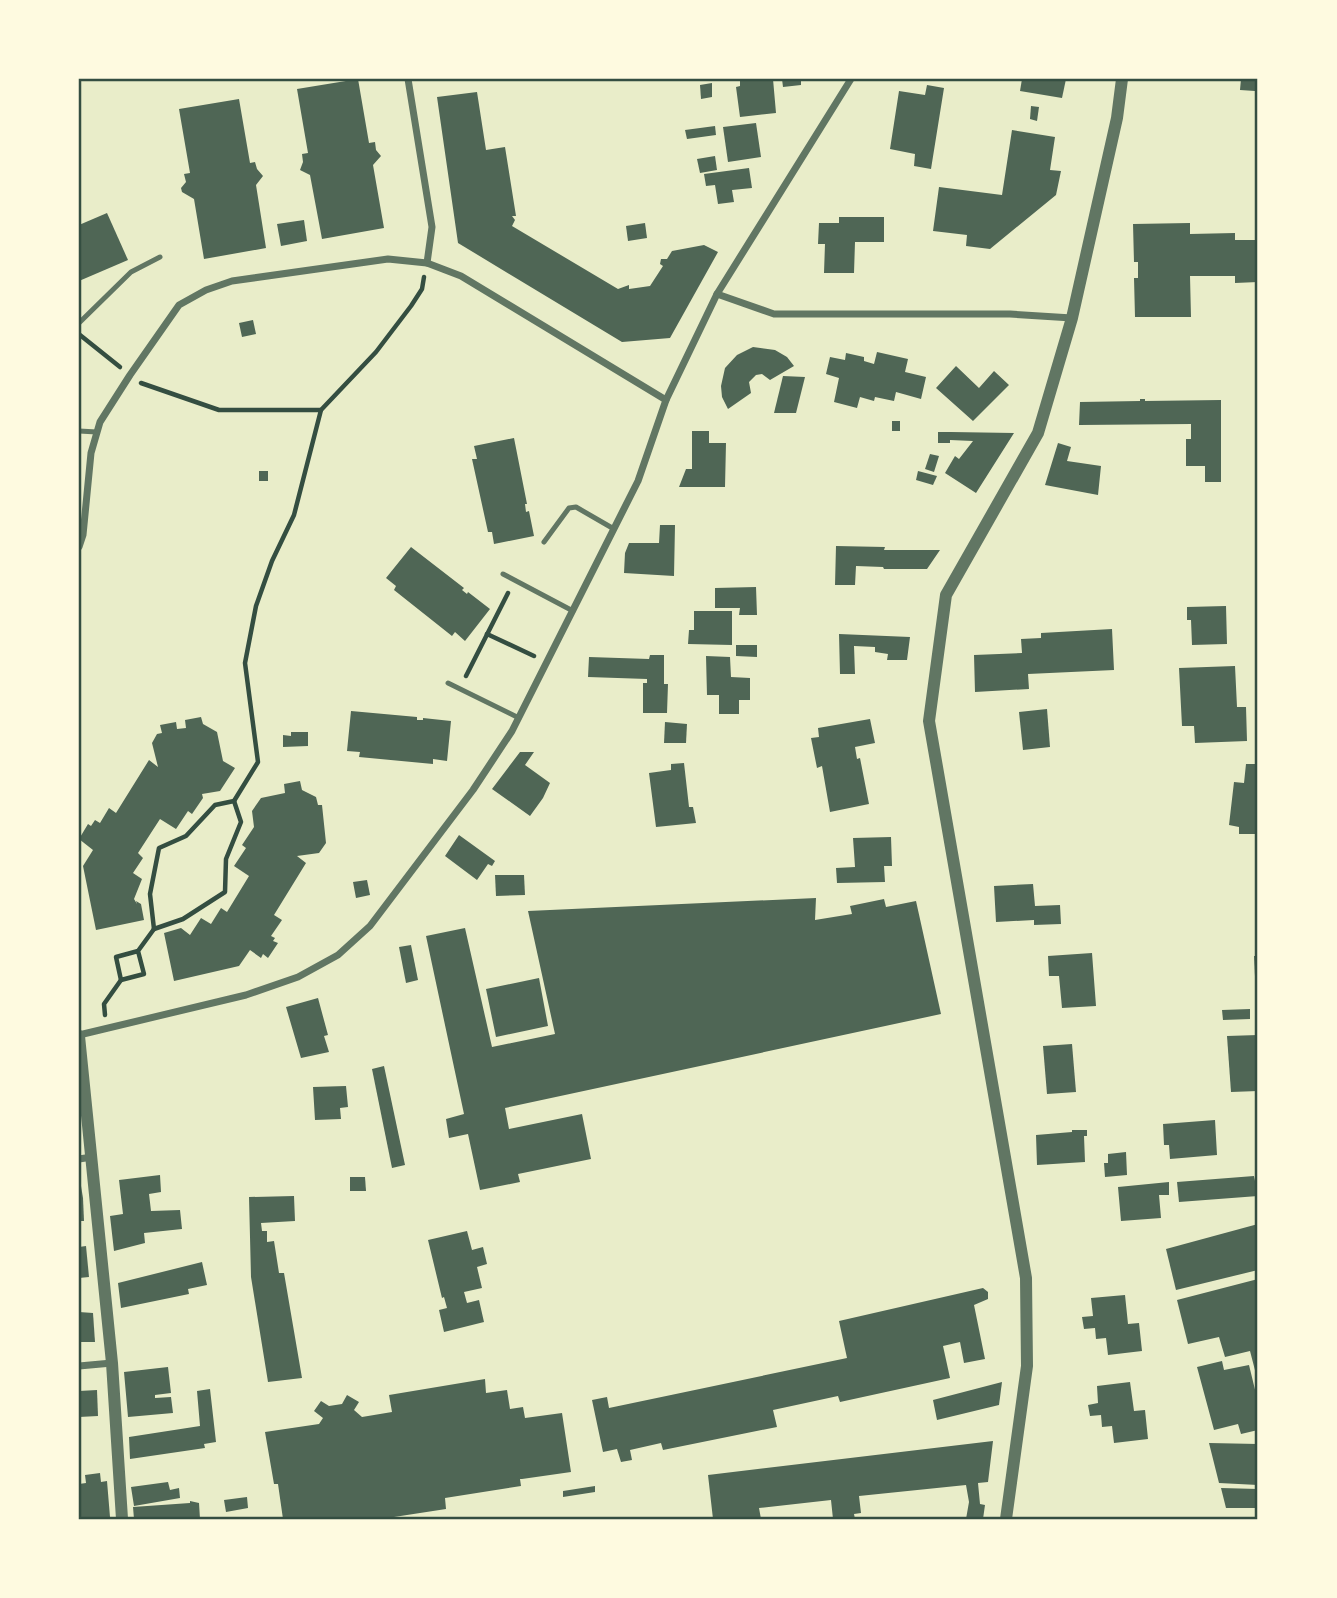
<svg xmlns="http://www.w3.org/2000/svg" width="1337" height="1598" font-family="Mulish,sans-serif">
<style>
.building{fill:#4f6655}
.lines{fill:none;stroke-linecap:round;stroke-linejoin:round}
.path{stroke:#344e41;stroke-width:4.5}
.service{stroke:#617663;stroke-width:5}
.minor{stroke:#617663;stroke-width:7}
.tertiary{stroke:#617663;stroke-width:12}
.neatline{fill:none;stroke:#344e41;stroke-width:2.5}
</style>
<rect width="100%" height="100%" fill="#e9edc9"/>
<g class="building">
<path d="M358,79L369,143L375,142L376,150L381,156L373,165L384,228L322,239L310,175L300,170L303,162L302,154L308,153L297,89Z"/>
<path d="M752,79H773L776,113L740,117L736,87L740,86V80Z"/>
<path d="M782,79H801V85L783,87Z"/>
<path d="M1022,79H1066L1062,98L1020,91Z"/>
<path d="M1241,79H1255V91L1240,90Z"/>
<path d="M712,83V97L701,99L700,85Z"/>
<path d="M927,85L944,88L931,169L914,166L915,154L890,149L899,91L925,95Z"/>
<path d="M477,92L486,150L505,147L516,216H512L515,220L512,226L618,289L629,285V289L650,286L663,266L660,264L661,259H667L672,251L704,245L718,252L670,338L622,342L458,243L437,97Z"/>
<path d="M239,99L250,163L255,162L257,169L263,176L256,185L266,248L204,259L194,199L182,192L181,188L186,182L184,174L190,173L179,109Z"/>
<path d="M1031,106L1039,107L1037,121L1030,119Z"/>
<path d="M756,123L761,157L728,162L723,127Z"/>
<path d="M715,126L716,135L687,139L685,130Z"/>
<path d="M1012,130L1055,137L1050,170L1061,171L1056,195L990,249L966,246L967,235L933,231L939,187L1002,195Z"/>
<path d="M715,156L717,170L700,173L697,159Z"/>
<path d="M749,168L752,188L732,190L734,202L718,204L715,185L706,186L704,174Z"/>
<path d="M107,213L128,260L79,281V225Z"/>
<path d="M839,217H884V242H855L854,273H824L825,244H818L819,223H839Z"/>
<path d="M304,220L307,241L281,246L277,224Z"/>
<path d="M645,223L647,238L628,241L626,226Z"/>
<path d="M1190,223V234L1235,233V240H1258V282L1235,283V276H1190L1191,317H1135L1134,278H1138V262H1134L1133,224Z"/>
<path d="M253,320L256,334L242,337L239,323Z"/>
<path d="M753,347L775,350L787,357L794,366L770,380L762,374L756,375L749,382L751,393L728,409L722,397L721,386L725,368L737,355Z"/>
<path d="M877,352L908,359L905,372L926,377L921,399L896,392L894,401L875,397L874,401L860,397L857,408L834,402L839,378L826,374L830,357L845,360L846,353L864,357V361L874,364Z"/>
<path d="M956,366L979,388L994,371L1009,385L973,421L936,388Z"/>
<path d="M783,376L805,377L796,413H774Z"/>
<path d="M1140,399H1145V401L1221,400V482H1205V466H1186V439H1191V424L1079,425L1080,402L1140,401Z"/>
<rect x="892" y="421" width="8" height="10"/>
<path d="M692,431H709V443H726L725,487H679L686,469H692Z"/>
<path d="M938,432H951L1014,433L976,493L945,473L955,456L959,459L973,441L950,440V443H938Z"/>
<path d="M514,438L527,504H525L526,512L529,511L534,536L494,544L492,532H488L472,459H477L474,446Z"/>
<path d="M1058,443L1071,447L1067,461L1101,466L1098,495L1045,485Z"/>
<path d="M930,454L939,456L934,472L925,469Z"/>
<rect x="259" y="471" width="9" height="10"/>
<path d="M918,471L937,476L933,485L916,480Z"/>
<path d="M660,525H675L674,576L624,573L625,553L629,543H659Z"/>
<path d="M836,546L885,547L884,550H940L927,569H884L883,567L856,566L855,585H835Z"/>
<path d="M411,547L464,588L462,590L467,594L468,592L490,609L465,641L455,632L452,636L394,590L396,586L386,578Z"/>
<path d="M756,587L757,615H739L740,608H715V588Z"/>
<path d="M1226,606L1227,644L1192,645L1191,620H1187V607Z"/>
<path d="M694,611H732V645L688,644L689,630H694Z"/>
<path d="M1112,629L1114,670L1028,674L1029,689L975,692L974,655L1022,653L1021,639L1041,638V633Z"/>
<path d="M839,634L910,637L907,660H887L888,654L875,652V647L854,646L855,674H840Z"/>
<path d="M736,645H757V657L736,656Z"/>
<path d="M650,655H664V684H668L667,713H643V683H647V679L588,677L589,657L649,659Z"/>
<path d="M706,656L730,657L731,677L750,678V700H739V714H719V695H707Z"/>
<path d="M1235,666L1237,707H1246L1247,741L1195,743L1194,726H1182L1179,668Z"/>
<path d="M1047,709L1050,747L1023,750L1019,712Z"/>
<path d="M351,711L417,717V720H423V718L451,721L447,761L433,759V764L359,757L360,752L347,751Z"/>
<path d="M201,717L203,724L217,732L223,761L235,768L220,791L202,794L203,798L192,814L188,811L176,829L160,819L138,853L143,858L133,873L142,879L134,899L137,904L136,901L141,904L144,920L96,930L83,866L93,850L79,839L88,824L91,826L95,820L100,823L109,808L116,813L149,760L158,767L152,743L157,734L162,733L160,725L176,722L177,729L186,728L185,720Z"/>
<path d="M870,719L875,743L855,747L857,759L860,758L869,804L830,812L822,766L817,768L811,738L819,737L818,728Z"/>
<path d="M665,722L687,724L686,743H664Z"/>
<path d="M291,732H308V746L283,747V735L291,736Z"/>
<path d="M520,752H534L525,765L550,783L543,798L530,816L492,789Z"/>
<path d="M684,763L689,807H693L696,823L656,827L649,773L671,770V764Z"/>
<path d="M1246,764H1258V834H1239V827L1229,825L1234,782L1244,783Z"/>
<path d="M300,781L302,790L316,797L318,805H322L326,843L319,853L297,856L306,863L274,915L282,920L271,936L275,938L273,941L278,943L268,958L263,954L261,958L250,950L239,966L174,981L164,933L181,928L190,935L201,918L211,924L221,908L227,912L249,876L234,866L246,848L242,845L254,827L252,811L261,798L285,793L284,784Z"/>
<path d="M459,835L495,861L492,866L488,864L477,880L445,856Z"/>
<path d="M891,837L892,866H884L885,882L837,883L836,868L855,867L853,838Z"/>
<path d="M495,875H524L525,895L496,896Z"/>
<path d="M367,880L370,895L356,898L353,882Z"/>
<path d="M1033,884L1035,906L1060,905L1061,924L1034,925V920L996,922L994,886Z"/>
<path d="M816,898L815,920L852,914L850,906L884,899L886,907L916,901L941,1014L505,1108L509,1129L582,1114L591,1159L518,1174L520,1182L480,1190L468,1134L449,1138L446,1119L464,1114L426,936L465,928L492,1047L555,1034L528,911Z"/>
<path d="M411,945L418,980L406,983L399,947Z"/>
<path d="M1092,953L1096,1006L1062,1008L1059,976H1049L1048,956Z"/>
<path d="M1254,956H1258V997H1256Z"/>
<path d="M539,978L548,1026L496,1037L486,989Z"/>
<path d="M318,998L328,1035L324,1036L329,1052L301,1058L286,1007Z"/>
<path d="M1250,1009V1019L1223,1020L1222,1010Z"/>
<path d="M1258,1035V1091L1231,1092L1227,1036Z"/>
<path d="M1072,1044L1076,1092L1047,1094L1043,1046Z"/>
<path d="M384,1066L405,1165L392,1168L372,1069Z"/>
<path d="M346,1086L348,1107L340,1108L341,1119L315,1120L313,1087Z"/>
<path d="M1215,1120L1217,1155L1170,1159L1169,1145H1164L1163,1124Z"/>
<path d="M1072,1130H1087V1136H1084L1085,1162L1037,1165L1036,1135L1072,1132Z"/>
<path d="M1126,1152L1127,1175L1105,1177L1104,1163H1108V1154Z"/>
<path d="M160,1175L161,1192L149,1194L151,1211L180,1210L182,1229L144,1233L145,1243L114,1251L110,1216L123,1214L119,1180Z"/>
<path d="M1254,1176L1258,1196L1179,1202L1177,1182Z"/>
<path d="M350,1177H365L366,1191H350Z"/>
<path d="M1169,1182V1195H1159L1161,1218L1121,1221L1118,1187Z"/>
<path d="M79,1186H81L83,1198L84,1221H79Z"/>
<path d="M294,1196L295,1221L261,1223L262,1231H267V1242L274,1241L279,1273H284L302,1378L268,1382L251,1277L249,1197Z"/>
<path d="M1258,1224V1270L1176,1290L1166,1249Z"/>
<path d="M467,1231L472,1250L483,1247L487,1264L477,1267L482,1288L464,1292L467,1303L479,1300L484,1322L444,1332L439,1310L447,1308L444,1297L442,1298L428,1240Z"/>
<path d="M86,1246L89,1277L79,1278V1247Z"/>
<path d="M202,1262L207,1285L188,1289L189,1294L121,1308L118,1283Z"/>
<path d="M1258,1279V1378H1257L1250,1351L1225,1357L1219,1337L1188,1344L1177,1300Z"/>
<path d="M983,1288L988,1292V1299L974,1305L985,1359L964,1363L960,1342L943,1346L950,1378L840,1402L838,1396L773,1410L777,1427L663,1450L661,1443L630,1450L632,1460L621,1462L617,1449L603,1452L592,1400L607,1397L609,1408L847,1358L839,1321Z"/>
<path d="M1125,1295L1128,1324L1139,1323L1142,1351L1108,1355L1106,1338L1096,1339L1095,1328L1084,1329L1082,1317L1093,1316L1091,1298Z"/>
<path d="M79,1312L93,1313L95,1342H79Z"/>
<path d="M1222,1361L1224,1370L1249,1365L1258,1402V1430L1241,1434L1238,1424L1214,1430L1197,1367Z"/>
<path d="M168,1367L171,1393L155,1395V1398L171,1397L173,1413L128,1417L124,1372Z"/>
<path d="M485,1379L486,1393L507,1390L510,1409L523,1407L525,1418L562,1413L571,1472L522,1479H520L521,1486L445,1498L446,1509L381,1519H283L278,1484H274L265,1432L319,1424L323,1418L314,1411L321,1401L329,1406L342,1404L347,1395L359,1402L354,1410L362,1417L392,1412L389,1395Z"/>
<path d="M1002,1382L999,1405L937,1420L933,1400Z"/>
<path d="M1130,1382L1134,1411L1145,1410L1148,1439L1114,1443L1112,1426L1102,1427L1101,1415L1090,1416L1088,1405L1098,1403L1097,1386Z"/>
<path d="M210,1389L216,1442L204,1444L205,1448L130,1459L129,1437L200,1426L197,1391Z"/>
<path d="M97,1390L98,1416L79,1417V1391Z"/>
<path d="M993,1441L988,1482L978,1483L980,1504L985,1505L983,1519H966L969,1502L966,1485L859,1496L861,1513L854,1514L855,1519H833L831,1500L759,1508L761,1519H713L708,1475Z"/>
<path d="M1209,1443L1258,1444V1485L1219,1483Z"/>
<path d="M100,1473L101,1482L107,1481L110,1517L79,1519V1484L86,1483L85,1475Z"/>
<path d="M168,1482L170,1490L179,1488L180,1498L134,1506L131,1487Z"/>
<path d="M595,1486V1492L563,1497V1491Z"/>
<path d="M1221,1488L1258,1489V1508H1226Z"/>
<path d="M247,1497L248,1508L226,1512L224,1500Z"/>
<path d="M190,1501L199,1503L200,1519H134L133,1507L190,1503Z"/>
</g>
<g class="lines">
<g class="path">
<path d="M80,335L120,367"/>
<path d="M141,383L219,410H321"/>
<path d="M487,634L534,656"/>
<path d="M466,676L508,593"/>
<path d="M234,801L258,762L245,663L256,606L272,561L294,515L321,410L376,352L411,306L422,289L424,277"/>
<path d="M154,929L183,919L225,892L226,859L241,822L234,801"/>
<path d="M154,929L150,894L159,848L186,836L215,805L234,801"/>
<path d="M138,951L144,974L121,980L116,957L138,951L154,929"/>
<path d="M105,1015L104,1004L121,980"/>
</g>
<g class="service">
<path d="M79,323L131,272L160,257"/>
<path d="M79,431L97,432"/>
<path d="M544,542L569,508L576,507L614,529"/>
<path d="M503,574L573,611"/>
<path d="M448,683L519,718"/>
</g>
<g class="minor">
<path d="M408,79L432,227L427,263"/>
<path d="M717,294L774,314H1010L1072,318"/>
<path d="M79,547L83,535L91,453L100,422L130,375L179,305L206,290L232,281L388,259L427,263L461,276L666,400"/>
<path d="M79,1035L246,995L298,977L338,955L370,926L473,790L512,731L638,481L666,400L717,294L851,79"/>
<path d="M79,1159L92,1157"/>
<path d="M79,1366L112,1363"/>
</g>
<g class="tertiary">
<path d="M79,1036L112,1363L122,1519"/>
<path d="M1006,1519L1027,1366L1026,1278L929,721L946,595L1038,433L1072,318L1117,118L1122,79"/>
</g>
</g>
<rect width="1337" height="1598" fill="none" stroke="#fefae0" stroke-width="161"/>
<rect x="80" y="80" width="1176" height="1438" class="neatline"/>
</svg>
